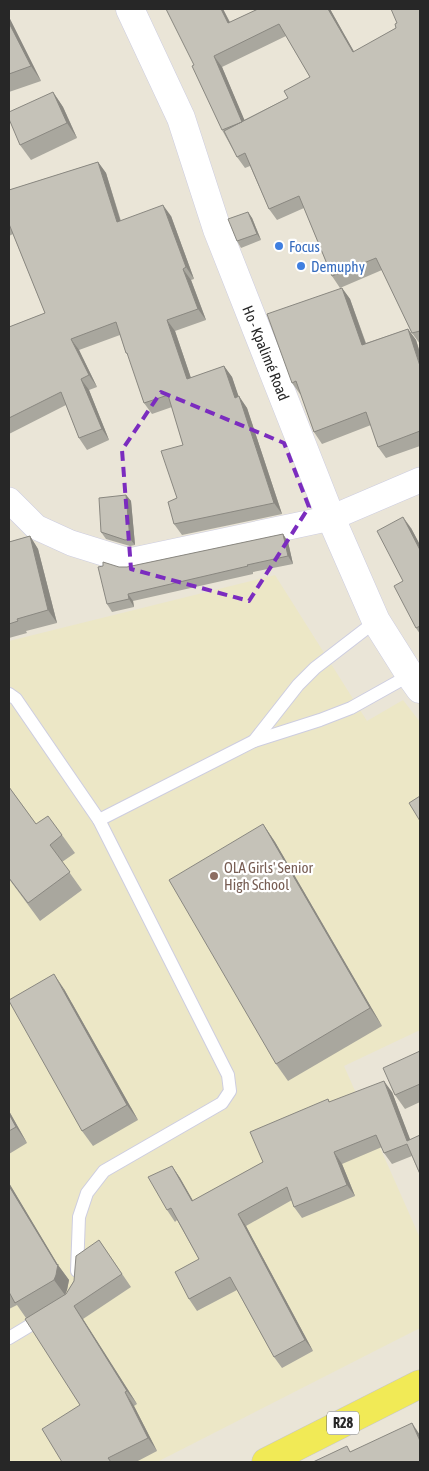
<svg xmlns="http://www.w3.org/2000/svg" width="429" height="1471" font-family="'Asap Condensed',sans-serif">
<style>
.education{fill:#ece7c6}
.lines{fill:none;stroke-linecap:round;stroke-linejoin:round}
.service-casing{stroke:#cdcde0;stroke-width:14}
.minor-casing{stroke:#cdcde0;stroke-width:26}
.secondary-casing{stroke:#cdcde0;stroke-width:29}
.primary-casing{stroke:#c7c7c7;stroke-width:29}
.service{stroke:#fff;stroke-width:12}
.minor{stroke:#fff;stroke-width:25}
.secondary{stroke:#fff;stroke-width:28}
.primary{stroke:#f1ea56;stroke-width:28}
.wall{fill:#a9a79e;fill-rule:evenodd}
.shaded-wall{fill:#8a8881}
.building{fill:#c5c2b8;stroke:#8a8881}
.marked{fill:none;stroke:#7b2cbf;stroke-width:4;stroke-dasharray:10 6;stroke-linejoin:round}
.shop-dot{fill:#3f7fe0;stroke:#fff;stroke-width:2}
.education-dot{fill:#8d6e63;stroke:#fff;stroke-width:2}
.labels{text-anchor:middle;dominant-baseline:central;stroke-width:4.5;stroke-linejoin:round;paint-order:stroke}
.shield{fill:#fff;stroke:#686868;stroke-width:1}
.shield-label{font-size:14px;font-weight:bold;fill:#272727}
.shop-label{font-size:15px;fill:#366cbe;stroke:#fff;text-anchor:start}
.street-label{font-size:15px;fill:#272727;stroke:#fff}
.education-label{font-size:15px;fill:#785e54;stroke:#fff;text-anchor:start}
</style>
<rect width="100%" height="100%" fill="#eae5d7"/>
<path class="education" d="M275,575L367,721L403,700L420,722V1030L344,1066L420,1238V1328L157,1462H9V641Z"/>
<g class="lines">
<g class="service-casing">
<g id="service">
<path d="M9,694L16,699L99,820L228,1075L230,1091L222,1103L104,1171L87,1193L79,1217L77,1271"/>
<path d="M254,741L298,685L315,668L376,621"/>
<path d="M99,820L254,741L320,720L351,708L410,675"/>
<path d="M9,1338L44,1317"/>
</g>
</g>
<g class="minor-casing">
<path id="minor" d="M9,500L36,527L71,543L129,561L331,518L420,480"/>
</g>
<g class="secondary-casing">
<path id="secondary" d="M130,9L181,118L217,229L331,518L376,621L410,675L420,689"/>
</g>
<g class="primary-casing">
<path id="primary" d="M266,1462L420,1384"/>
</g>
<use href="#service" class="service"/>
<use href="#minor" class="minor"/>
<use href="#secondary" class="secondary"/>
<use href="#primary" class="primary"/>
</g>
<g class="wall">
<path d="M223,9L230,22L258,9H330L354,52L396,28L420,9V344L412,333L382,270L340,288L332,276L304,208L277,220L269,209L250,166L245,168L237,157L222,130L194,65ZM286,36L310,77L288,98L244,120L222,67Z"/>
<path d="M9,17L41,81L9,92Z"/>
<path d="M53,92L63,107L77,138L31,160L20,145Z"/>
<path d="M98,162L106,173L121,221L171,216L194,279L191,280L206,320L175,331L191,378L224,366L232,377L238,396L247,408L282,514L182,535L174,524L183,445L172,407L152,414L144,403L129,356L126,353L120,335L79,350L97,387L89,390L109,440L87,450L79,438L66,405L9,434V327L45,313L13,234L9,236V190Z"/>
<path d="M248,212L252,218L261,240L241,248L237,241Z"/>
<path d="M342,288L350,299L366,343L408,329L416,340L420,353V446L386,458L378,447L371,425L322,444L314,432L301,394H300L292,383Z"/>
<path d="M126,495L131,501L135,545L130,546L106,539L101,532Z"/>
<path d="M411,528L420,545V634L416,628L403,581Z"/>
<path d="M283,534L288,542L293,564L253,572V574L133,601L134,607L112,612L107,604L119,567H127Z"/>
<path d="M30,536L38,549L57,623L26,631L27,633L9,638V542Z"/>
<path d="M9,787L36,824L62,835L75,853L62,862L82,890L40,921L9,879Z"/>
<path d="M263,824L275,842L382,1026L288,1081L276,1064Z"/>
<path d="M64,989L138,1120L93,1146L82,1131Z"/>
<path d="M420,1051V1102L405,1109L395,1095Z"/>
<path d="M392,1092L410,1140L420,1135V1175L412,1156L392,1164L384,1153L382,1147L342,1164L355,1196L302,1218L294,1207L292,1200L246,1226L313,1351L282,1368L274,1357L237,1290L197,1311L189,1299L199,1259L177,1220L175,1222L167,1210L172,1166L180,1178L193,1201L263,1162L328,1099L330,1102Z"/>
<path d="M9,1111L27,1143L9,1154Z"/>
<path d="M9,1183L58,1265L69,1280L67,1290L65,1295L66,1294L99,1240L131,1287L83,1319L137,1404L134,1406L157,1451L136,1462H62L80,1405L26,1318L17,1305L9,1309Z"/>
</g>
<g class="shaded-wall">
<path d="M221,9H223L236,35L228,23Z"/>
<path d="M328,9H330L361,64L353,52Z"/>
<path d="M9,17L41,81L31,66L9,23Z"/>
<path d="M214,56L222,67L250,133L242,122Z"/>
<path d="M53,92L63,107L77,138L67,123Z"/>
<path d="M98,162L106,173L124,233L117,222Z"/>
<path d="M163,205L171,216L194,279L186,267Z"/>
<path d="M248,212L252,218L261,240L257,234Z"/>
<path d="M183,269L191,280L206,320L198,309Z"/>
<path d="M342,288L350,299L370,356L362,345Z"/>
<path d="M167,320L175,331L195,390L187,379Z"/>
<path d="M408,329L416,340L420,353V366Z"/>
<path d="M71,339L79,350L97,387L89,375Z"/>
<path d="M224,366L232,377L243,409L235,398Z"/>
<path d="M81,379L89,390L109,440L102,429Z"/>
<path d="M239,396L247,408L282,514L274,503Z"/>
<path d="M126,495L131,501L135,545L130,539Z"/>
<path d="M403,517L411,528L420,545V550Z"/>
<path d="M283,534L288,542L293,564L288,556Z"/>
<path d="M30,536L38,549L57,623L48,610Z"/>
<path d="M128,594L133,601L134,607L129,599Z"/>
<path d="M263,824L275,842L382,1026L370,1008Z"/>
<path d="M54,974L64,989L138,1120L127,1105Z"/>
<path d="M384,1081L392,1092L415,1152L407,1141Z"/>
<path d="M9,1111L27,1143L16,1127L9,1114Z"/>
<path d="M334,1152L342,1164L355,1196L347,1185Z"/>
<path d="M172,1166L180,1178L200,1213L192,1201Z"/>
<path d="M9,1183L58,1265L69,1280L67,1290L65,1295L54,1280L9,1186Z"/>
<path d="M238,1214L246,1226L313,1351L305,1340Z"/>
<path d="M74,1306L83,1319L137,1404L127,1391Z"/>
<path d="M125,1392L134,1406L157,1451L148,1438Z"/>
<path d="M412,1423L420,1435V1441Z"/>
</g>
<g class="building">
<path d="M166,9H221L228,23L258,9H328L353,52L396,28L395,24L397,23L391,9H420V331L412,333L376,258L332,276L299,196L269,209L245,153L237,157L224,131L288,98L284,91L310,77L279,24L214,56L242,122L222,130L192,66L194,65Z"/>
<path d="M9,23L31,66L9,74Z"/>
<path d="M53,92L67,123L20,145L9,119V112Z"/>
<path d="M98,162L117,222L163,205L186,267L183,269L198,309L167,320L187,379L224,366L235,398L239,396L274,503L174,524L168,502L177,498L161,451L183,445L168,395L144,403L127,353H126L116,322L71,339L89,375L81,379L102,429L79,438L61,392L9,418V327L45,313L9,224V190Z"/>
<path d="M248,212L257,234L237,241L228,219Z"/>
<path d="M342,288L362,345L408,329L420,366V431L378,447L366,412L314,432L296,381L292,383L267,314Z"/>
<path d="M126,495L130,539L125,540L101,532L99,498Z"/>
<path d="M403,517L420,550V627V626L416,628L394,586L403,581L377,531Z"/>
<path d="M283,534L288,556L247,565L248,566L128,594L129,599L107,604L98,567L103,566V562L119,567H127Z"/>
<path d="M30,536L48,610L17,619L18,621L9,624V542Z"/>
<path d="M9,787L36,824L48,816L62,835L50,845L70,872L28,903L9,878Z"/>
<path d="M420,796V821L409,803Z"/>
<path d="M263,824L370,1008L276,1064L169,880Z"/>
<path d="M54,974L127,1105L82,1131L9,1001V1000Z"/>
<path d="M420,1051V1084L395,1095L383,1068Z"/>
<path d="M384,1081L407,1141L420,1135V1174L407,1144L384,1153L376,1135L334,1152L347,1185L294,1207L287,1187L238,1214L305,1340L274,1357L230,1277L189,1299L175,1272L199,1259L171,1208L167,1210L148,1177L172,1166L192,1201L263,1162L250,1132L328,1099L329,1102Z"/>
<path d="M9,1114L16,1127L9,1131Z"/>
<path d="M9,1186L57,1265L58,1264L56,1275L54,1280L15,1303L9,1292Z"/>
<path d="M99,1240L122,1274L74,1306L127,1391L125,1392L148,1438L108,1458L111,1462H62L42,1429L80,1405L25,1319L66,1294L74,1281L76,1256Z"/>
<path d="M412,1423L420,1441V1462H313L347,1446L350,1452Z"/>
</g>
<path class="marked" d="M161,392L284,443L309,507L249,601L131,569L122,450Z"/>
<g class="shop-dot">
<circle cx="279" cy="246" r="5"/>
<circle cx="301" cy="266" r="5"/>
</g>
<circle class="education-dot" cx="214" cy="876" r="5"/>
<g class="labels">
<rect class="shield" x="327" y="1411.5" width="32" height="23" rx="4"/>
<g class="shield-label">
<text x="343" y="1423">R28</text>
</g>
<g class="shop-label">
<text x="289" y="246">Focus</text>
<text x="311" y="266">Demuphy</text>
</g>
<g class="street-label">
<text transform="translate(266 353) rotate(68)">Ho - Kpalimé Road</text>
</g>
<g class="education-label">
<text x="224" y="867">OLA Girls' Senior<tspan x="224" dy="17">High School</tspan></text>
</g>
</g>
<rect width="429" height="1471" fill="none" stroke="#272727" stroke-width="20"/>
</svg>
